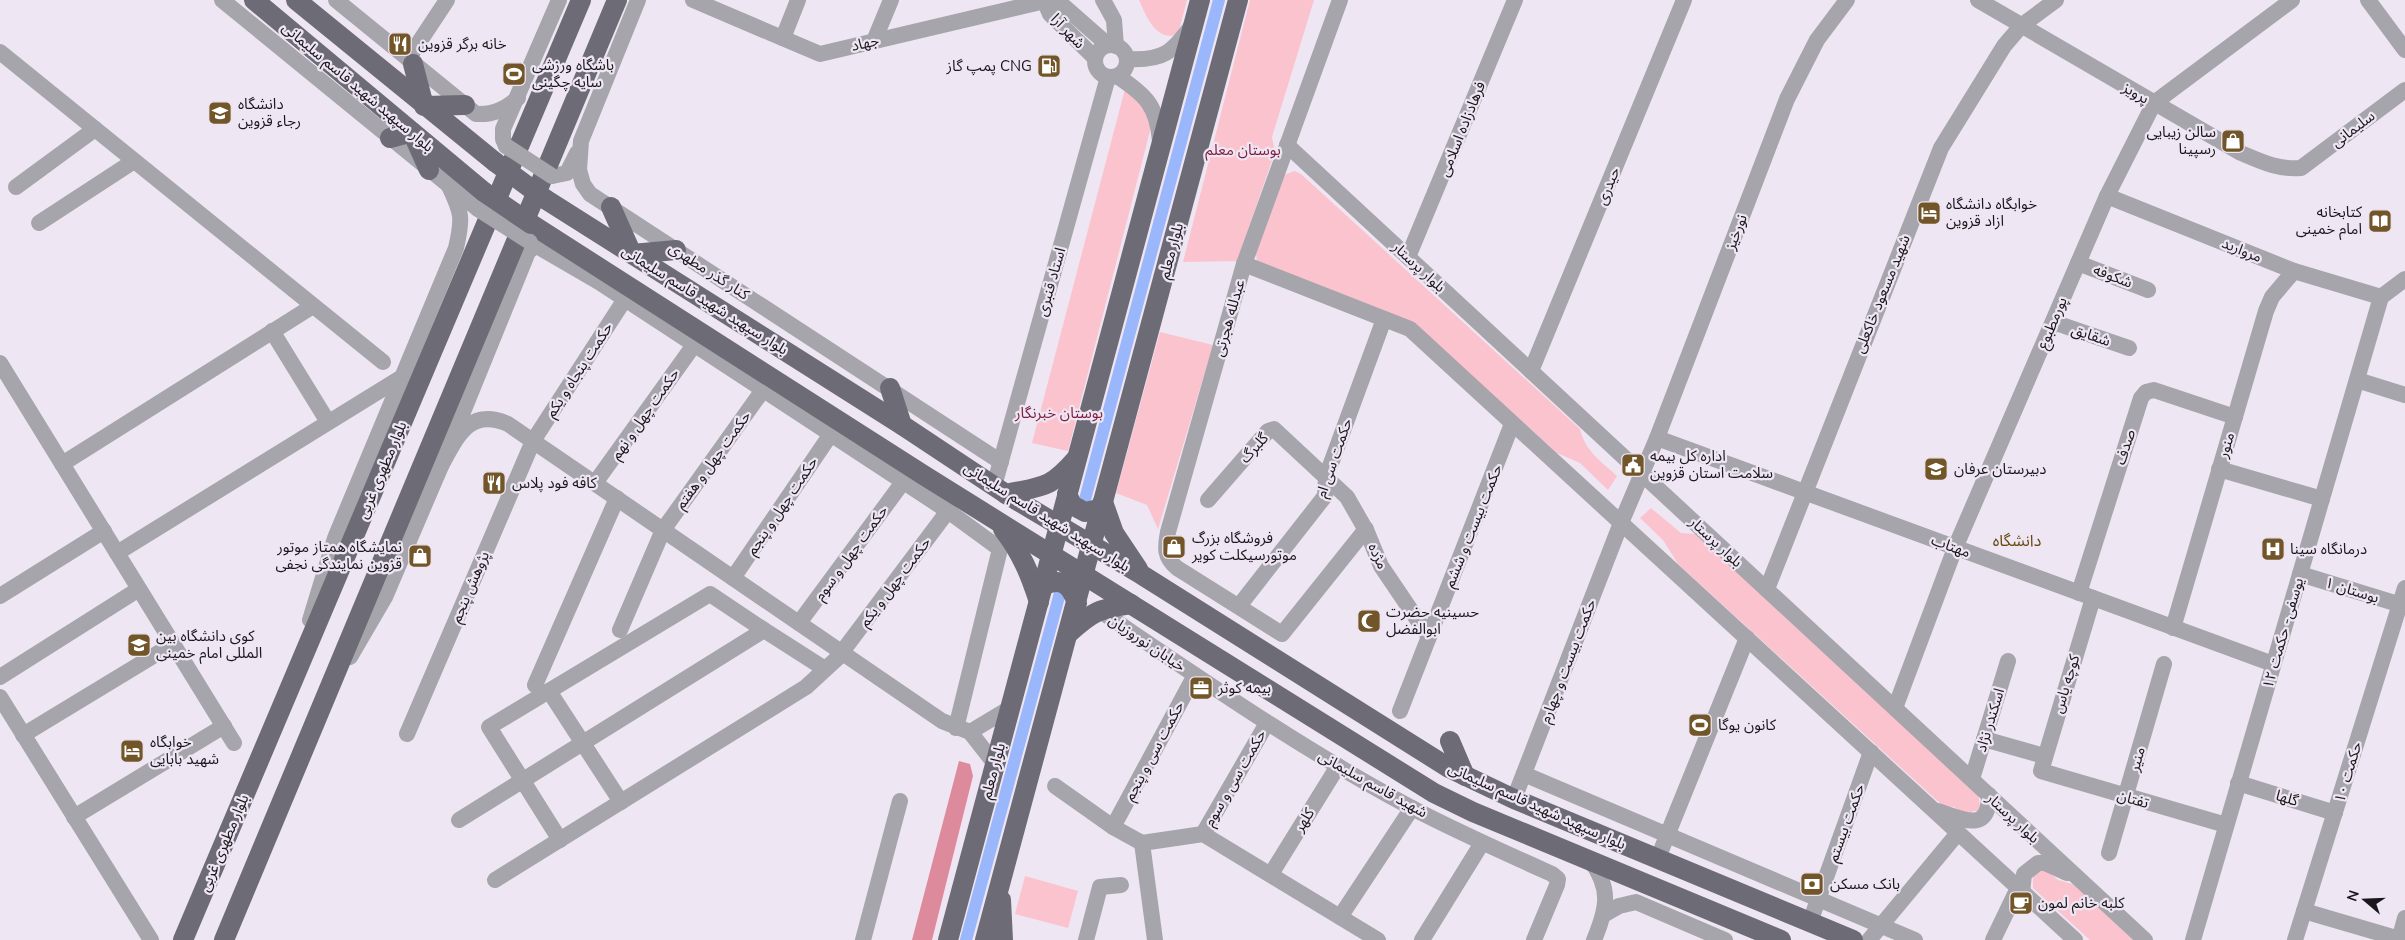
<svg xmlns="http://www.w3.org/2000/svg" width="2405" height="940" font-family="'Nunito Sans','Noto Sans Arabic',sans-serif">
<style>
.green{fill:#fac3ce}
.forest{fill:#de8a9d}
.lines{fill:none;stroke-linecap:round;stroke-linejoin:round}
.canal{stroke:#9bb7fc;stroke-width:12}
.minor{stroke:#a5a5ab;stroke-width:16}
.major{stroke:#6d6b76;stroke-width:20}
.minor-bridge{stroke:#a5a5ab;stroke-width:16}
.major-bridge{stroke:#6d6b76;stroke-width:20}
.labels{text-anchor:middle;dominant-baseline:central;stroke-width:4.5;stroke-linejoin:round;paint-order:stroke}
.street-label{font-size:15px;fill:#1a171c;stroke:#efe6f3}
.poi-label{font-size:15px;fill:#1a171c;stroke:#efe6f3;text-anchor:start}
.park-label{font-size:15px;fill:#7f1c3e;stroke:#efe6f3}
.neighbourhood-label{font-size:16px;fill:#674a12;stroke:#efe6f3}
</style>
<rect width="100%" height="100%" fill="#efe6f3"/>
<g class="green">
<path d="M1139,0H1187L1178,34C1157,43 1146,16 1139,0Z"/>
<path d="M1250,0H1314L1272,137L1275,152L1237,261L1183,262Z"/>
<path d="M1134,86L1152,123L1068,451L1032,443L1125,89Z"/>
<path d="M1294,171L1301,174L1580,429C1585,451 1601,461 1617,476L1608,490L1580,463L1557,453L1414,324L1257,262L1256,254L1282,176Z"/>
<path d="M1160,332L1213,345L1158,529L1147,505L1116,493Z"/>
<path d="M1651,508L1681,533L1696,534L1978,794L1981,811H1974L1965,815L1954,807L1943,806L1678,564L1663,540L1640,518Z"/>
<path d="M2042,866L2058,880L2079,886L2136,940H2090L2033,888V871Z"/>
<path d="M1025,876L1078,891L1068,928L1015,914Z"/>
</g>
<path class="forest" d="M959,761L970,764L973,776L932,940H912Z"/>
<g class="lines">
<g class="canal">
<path d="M1084,503L1219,0"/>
<path d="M966,940L1060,593"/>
</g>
<g class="minor">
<path d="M222,0L478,209"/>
<path d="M336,0L476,114C494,115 505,109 518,98"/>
<path d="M638,0L581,141L579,170L583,184L590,194L1001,462"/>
<path d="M693,0L820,54L1045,1L1059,2L1108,45"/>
<path d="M1044,0L1050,14L1095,58"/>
<path d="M1103,0L1114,20L1116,46"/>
<path d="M1340,0L1244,264L1168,532C1165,548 1164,557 1177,568L1282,634L1366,529"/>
<path d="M1978,0L2241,153C2262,162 2279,170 2301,168L2405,90"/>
<path d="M2368,0L2405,50"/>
<path d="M783,38L798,0"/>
<path d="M874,41L891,0"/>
<circle cx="1111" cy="61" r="16"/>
<path d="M0,52L383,362"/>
<path d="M408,59L447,0"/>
<path d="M1127,59C1164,61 1171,53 1193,24"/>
<path d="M1117,76C1146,95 1157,106 1160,141"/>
<path d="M1287,145L2145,940"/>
<path d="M506,146L503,139V129L559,0"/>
<path d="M552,176L567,173L577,153"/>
<path d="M16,187L95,129"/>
<path d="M2107,196L2294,271L2381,297"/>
<path d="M39,223L134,161"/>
<path d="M530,242L599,282L948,511L1000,549L956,728"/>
<path d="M1408,257L1515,0"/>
<path d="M2078,263L2148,290"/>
<path d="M1244,264L1410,329L2075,940"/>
<path d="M2053,322L2129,348"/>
<path d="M272,331L328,422"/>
<path d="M0,363L234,743"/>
<path d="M1531,371L1684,0"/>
<path d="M2357,380L2405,395"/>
<path d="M1657,438L2273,664"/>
<path d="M62,464L313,306"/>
<path d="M441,466C457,437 469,407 508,424L942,721L970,732L995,764"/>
<path d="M2219,469L2322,499"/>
<path d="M595,483L694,345"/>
<path d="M994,486L1108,77"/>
<path d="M1208,500L1268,431L1274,429L1347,497L1367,532L1381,566L1429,637"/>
<path d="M117,553L402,377"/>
<path d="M2300,574L2405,606"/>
<path d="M733,578L831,434"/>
<path d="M1767,589L1941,148L2004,46L2021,26L2056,0"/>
<path d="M2079,593L2141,398L2146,392L2154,390L2235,417"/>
<path d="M0,596L104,531"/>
<path d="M2093,598L2041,771L2226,825"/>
<path d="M1239,606L1325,496L1326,477L1384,319"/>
<path d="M1099,610C1201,679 1303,750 1412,808C1458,832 1505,853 1552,874L1558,879L1557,885L1534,940"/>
<path d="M310,620L335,538L456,248C463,218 462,213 449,186"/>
<path d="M799,623L903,482"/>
<path d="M2173,628L2266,311L2272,297L2294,271"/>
<path d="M620,630L663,530L763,390"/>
<path d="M842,652L948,511"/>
<path d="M350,657L385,597L441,466L528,252L536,245"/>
<path d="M0,677L139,589"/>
<path d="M535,685L617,498"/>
<path d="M549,691L621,802"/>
<path d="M0,697L151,940"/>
<path d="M1895,708L1955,548L2107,196L2154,103L2292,0"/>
<path d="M1400,711L1512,424"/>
<path d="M970,732L1010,708"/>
<path d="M407,734L533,441L625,299"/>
<path d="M23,735L173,644"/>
<path d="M1984,739L2044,756"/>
<path d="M1524,774L1915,940"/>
<path d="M1972,779L2008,661"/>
<path d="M2238,783L2335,813"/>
<path d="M1055,786L1113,827L1142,843"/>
<path d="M1514,799L1621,523L1657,438L1787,99L1817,40L1847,0"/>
<path d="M1938,811C1962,819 1989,834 1989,795"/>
<path d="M74,817L224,726"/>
<path d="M459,820L764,630L825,669"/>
<path d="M1113,827L1195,675"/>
<path d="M1203,834L1267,723"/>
<path d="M560,840L489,727L710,594L764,630"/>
<path d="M2109,853L2164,664"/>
<path d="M1658,858L1747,638"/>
<path d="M1590,860C1612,889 1607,909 1594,940"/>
<path d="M1271,874L1338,766"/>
<path d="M495,880L806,687L843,653"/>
<path d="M2022,892L2024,874L2038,863H2045L2067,873"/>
<path d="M2304,911L2403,940"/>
<path d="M1605,914L1619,906L1636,902L1725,940"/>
<path d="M1340,917L1412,808"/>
<path d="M1810,922L1871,752"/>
<path d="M863,940L900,801"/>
<path d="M1086,940L1100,887L1121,885"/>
<path d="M1155,940L1142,843L1203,834L1378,940"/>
<path d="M1422,940L1482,843"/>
<path d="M1869,940L1958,833"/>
<path d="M1993,940L2018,888"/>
<path d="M2193,940L2381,297L2405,279"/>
<path d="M2295,940L2405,588"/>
<path d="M2399,940L2405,918"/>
</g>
<g class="major">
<path d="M254,0L484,192"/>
<path d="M296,0L495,162"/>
<path d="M413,64L424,106L465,105"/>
<path d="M390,138L412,132L429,170"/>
<path d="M545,199L902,425L1006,494L1142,575L1449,768L1514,799L1853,940"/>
<path d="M611,207L632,254L676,250"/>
<path d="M531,224L925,476L1434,793L1473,812L1781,940"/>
<path d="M890,388L902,425"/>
<path d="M1006,494C1043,486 1050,489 1076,459"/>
<path d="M1067,494L1072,505L1085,512L1099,509L1103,502"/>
<path d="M1103,502L1114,533L1138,569"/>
<path d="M1003,529C1021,552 1030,574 1039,602"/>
<path d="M1043,586C1062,576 1071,586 1077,603"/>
<path d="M1069,633C1093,611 1099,609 1131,604"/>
<path d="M1450,741L1465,776"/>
<path d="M1001,900L1003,940"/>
<path d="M183,940L581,0"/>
<path d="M224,940L617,0"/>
<path d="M948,940L1200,0"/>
<path d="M985,940L1238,0"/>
</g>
<g class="minor-bridge">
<path d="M506,146L552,176"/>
<path d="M478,209L530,242"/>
</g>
<g class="major-bridge">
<path d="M495,162L545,199"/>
<path d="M484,192L531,224"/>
</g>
</g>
<defs>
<g id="restaurant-square" transform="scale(1.25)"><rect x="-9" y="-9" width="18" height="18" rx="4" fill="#725629" stroke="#efe6f3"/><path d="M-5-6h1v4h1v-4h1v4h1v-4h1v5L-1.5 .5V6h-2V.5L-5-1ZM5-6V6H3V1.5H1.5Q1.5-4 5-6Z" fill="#fff"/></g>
<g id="fuel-square" transform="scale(1.25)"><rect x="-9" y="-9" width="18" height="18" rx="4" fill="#725629" stroke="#efe6f3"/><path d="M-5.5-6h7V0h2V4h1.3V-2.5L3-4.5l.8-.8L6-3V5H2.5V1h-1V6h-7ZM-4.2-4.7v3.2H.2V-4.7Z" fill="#fff"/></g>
<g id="stadium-square" transform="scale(1.25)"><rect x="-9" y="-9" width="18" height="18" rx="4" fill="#725629" stroke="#efe6f3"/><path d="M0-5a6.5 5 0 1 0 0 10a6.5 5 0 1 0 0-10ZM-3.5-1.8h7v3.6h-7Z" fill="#fff"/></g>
<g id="university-square" transform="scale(1.25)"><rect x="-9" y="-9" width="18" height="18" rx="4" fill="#725629" stroke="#efe6f3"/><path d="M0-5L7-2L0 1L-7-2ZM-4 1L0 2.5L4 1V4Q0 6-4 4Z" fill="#fff"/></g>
<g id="shop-square" transform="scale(1.25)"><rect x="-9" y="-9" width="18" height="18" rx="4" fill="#725629" stroke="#efe6f3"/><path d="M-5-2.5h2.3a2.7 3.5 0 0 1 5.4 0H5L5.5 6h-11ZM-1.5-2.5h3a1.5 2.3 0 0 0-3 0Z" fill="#fff"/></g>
<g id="hotel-square" transform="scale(1.25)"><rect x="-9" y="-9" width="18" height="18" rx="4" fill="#725629" stroke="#efe6f3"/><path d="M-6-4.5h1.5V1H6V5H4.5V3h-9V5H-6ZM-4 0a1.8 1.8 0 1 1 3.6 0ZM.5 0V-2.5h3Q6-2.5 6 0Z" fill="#fff"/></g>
<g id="library-square" transform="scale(1.25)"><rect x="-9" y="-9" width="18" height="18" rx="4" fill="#725629" stroke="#efe6f3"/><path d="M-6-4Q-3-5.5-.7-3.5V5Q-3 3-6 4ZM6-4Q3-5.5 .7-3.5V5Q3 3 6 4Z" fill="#fff"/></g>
<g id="civic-square" transform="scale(1.25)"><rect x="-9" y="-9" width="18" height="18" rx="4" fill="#725629" stroke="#efe6f3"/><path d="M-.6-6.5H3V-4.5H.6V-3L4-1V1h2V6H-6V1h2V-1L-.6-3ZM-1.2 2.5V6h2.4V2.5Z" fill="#fff"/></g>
<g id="school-square" transform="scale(1.25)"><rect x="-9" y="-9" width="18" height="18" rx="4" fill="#725629" stroke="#efe6f3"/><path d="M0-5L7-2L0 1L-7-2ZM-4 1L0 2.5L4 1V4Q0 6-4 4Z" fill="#fff"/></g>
<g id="hospital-square" transform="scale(1.25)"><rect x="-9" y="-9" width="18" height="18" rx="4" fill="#725629" stroke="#efe6f3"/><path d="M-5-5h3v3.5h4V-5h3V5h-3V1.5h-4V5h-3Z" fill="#fff"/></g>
<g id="mosque-square" transform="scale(1.25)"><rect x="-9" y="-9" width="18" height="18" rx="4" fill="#725629" stroke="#efe6f3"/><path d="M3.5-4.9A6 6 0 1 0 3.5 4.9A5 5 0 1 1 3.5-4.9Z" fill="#fff"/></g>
<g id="office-square" transform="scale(1.25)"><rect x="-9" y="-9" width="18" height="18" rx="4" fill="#725629" stroke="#efe6f3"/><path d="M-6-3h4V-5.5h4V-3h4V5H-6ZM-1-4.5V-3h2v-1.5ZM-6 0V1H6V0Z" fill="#fff"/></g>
<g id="bank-square" transform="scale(1.25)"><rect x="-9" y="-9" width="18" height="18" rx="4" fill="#725629" stroke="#efe6f3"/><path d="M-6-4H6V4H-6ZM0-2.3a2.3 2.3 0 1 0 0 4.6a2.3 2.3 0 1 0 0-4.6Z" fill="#fff"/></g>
<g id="cafe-square" transform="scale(1.25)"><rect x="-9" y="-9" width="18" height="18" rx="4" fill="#725629" stroke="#efe6f3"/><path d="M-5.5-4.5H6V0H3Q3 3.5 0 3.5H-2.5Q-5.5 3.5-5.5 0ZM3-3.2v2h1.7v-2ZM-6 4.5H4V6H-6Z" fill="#fff"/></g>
</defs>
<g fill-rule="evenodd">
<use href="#restaurant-square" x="400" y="44"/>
<use href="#fuel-square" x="1049" y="66"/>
<use href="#stadium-square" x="514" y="74"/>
<use href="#university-square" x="220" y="113"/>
<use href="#shop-square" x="2233" y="141"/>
<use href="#hotel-square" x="1929" y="213"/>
<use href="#library-square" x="2380" y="221"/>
<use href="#civic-square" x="1633" y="465"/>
<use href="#school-square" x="1936" y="469"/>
<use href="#restaurant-square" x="494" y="483"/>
<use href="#shop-square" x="1174" y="547"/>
<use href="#hospital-square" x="2273" y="549"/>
<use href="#shop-square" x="420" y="556"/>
<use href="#mosque-square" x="1369" y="621"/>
<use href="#university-square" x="139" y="645"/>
<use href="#office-square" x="1201" y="688"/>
<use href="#stadium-square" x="1700" y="725"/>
<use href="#hotel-square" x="132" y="751"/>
<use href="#bank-square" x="1812" y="884"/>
<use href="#cafe-square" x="2021" y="903"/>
</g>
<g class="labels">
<g class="street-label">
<text transform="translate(1068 31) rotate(46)">شهر آرا</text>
<text transform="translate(865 43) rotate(-13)">جهاد</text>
<text transform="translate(358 87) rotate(40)">بلوار سپهبد شهید قاسم سلیمانی</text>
<text transform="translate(2136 93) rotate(30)">پرویز</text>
<text transform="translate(1462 129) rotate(-68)">فرهادزاده اسلامی</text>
<text transform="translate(2353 129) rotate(-37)">سلیمانی</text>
<text transform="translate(1608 186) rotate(-68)">حیدری</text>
<text transform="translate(1736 232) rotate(-69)">نورخیز</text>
<text transform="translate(2242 250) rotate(22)">مروارید</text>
<text transform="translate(1171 251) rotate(-75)">بلوار معلم</text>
<text transform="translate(1419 267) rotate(43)">بلوار پرستار</text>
<text transform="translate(709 271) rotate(33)">کنار گذر مطهری</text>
<text transform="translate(2113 276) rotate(21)">شکوفه</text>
<text transform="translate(1051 282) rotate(-74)">استاد قنبری</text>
<text transform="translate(1882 294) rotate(-68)">شهید مسعود خاکعلی</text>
<text transform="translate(705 300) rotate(32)">بلوار سپهبد شهید قاسم سلیمانی</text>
<text transform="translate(1229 318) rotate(-74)">عبدلله هجرتی</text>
<text transform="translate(2052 323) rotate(-67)">پورمطبوع</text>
<text transform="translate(2091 335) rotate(19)">شقایق</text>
<text transform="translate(579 370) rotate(-57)">حکمت پنجاه و یکم</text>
<text transform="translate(645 414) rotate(-55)">حکمت چهل و نهم</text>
<text transform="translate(2226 445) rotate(-73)">منور</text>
<text transform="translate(2125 447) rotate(-72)">صدف</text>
<text transform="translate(1254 448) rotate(-48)">گلبرگ</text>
<text transform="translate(1334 458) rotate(-71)">حکمت سی ام</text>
<text transform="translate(713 460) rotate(-54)">حکمت چهل و هفتم</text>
<text transform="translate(382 470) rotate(-67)">بلوار مطهری غربی</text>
<text transform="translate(782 506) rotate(-56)">حکمت چهل و پنجم</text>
<text transform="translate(1047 517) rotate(32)">بلوار سپهبد شهید قاسم سلیمانی</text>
<text transform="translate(1473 526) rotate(-68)">حکمت بیست و ششم</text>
<text transform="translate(1716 542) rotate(43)">بلوار پرستار</text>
<text transform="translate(1951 546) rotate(20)">مهتاب</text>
<text transform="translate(851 553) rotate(-54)">حکمت چهل و سوم</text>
<text transform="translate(1378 556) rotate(66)">مژده</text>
<text transform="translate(895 582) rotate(-53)">حکمت چهل و یکم</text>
<text transform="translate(470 587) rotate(-67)">پژوهش پنجم</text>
<text transform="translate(2352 590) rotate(17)">بوستان ۱</text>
<text transform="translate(2283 633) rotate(-74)">یوسفی- حکمت ۱۲</text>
<text transform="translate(1147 643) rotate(34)">خیابان نوروزیان</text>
<text transform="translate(1568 661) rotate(-69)">حکمت بیست و چهارم</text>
<text transform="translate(2066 684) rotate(-73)">کوچه یاس</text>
<text transform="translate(1990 720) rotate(-73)">اسکندر نژاد</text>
<text transform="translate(1154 751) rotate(-62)">حکمت سی و پنجم</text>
<text transform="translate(2137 759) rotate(-74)">منیر</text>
<text transform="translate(993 771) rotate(-75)">بلوار معلم</text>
<text transform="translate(2348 772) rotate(-73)">حکمت ۱۰</text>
<text transform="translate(1235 778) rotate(-60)">حکمت سی و سوم</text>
<text transform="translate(1373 784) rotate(29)">شهید قاسم سلیمانی</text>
<text transform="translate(2287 798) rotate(17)">گلها</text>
<text transform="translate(2133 799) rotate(16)">تفتان</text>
<text transform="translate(1537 806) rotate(24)">بلوار سپهبد شهید قاسم سلیمانی</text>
<text transform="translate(2013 818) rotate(43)">بلوار پرستار</text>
<text transform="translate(1304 820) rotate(-58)">کلهر</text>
<text transform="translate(1846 823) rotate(-70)">حکمت بیستم</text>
<text transform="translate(224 843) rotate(-67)">بلوار مطهری غربی</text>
</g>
<g class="poi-label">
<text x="418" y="44">خانه برگر قزوین</text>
<text x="532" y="65">باشگاه ورزشى<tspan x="532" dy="17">سايه چگينى</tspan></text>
<text x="1032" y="66" text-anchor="end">پمپ گاز CNG</text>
<text x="238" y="104">دانشگاه<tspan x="238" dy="17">رجاء قزوین</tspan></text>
<text x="2216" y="132" text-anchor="end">سالن زیبایی<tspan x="2216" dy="17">رسپینا</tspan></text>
<text x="1946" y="204">خوابگاه دانشگاه<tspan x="1946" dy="17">ازاد قزوین</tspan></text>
<text x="2362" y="212" text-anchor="end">کتابخانه<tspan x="2362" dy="17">امام خمینی</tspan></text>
<text x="1650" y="456">اداره کل بیمه<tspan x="1650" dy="17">سلامت استان قزوین</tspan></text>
<text x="1954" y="469">دبیرستان عرفان</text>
<text x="512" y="483">کافه فود پلاس</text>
<text x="1192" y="538">فروشگاه بزرگ<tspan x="1192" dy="17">موتورسیکلت کویر</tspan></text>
<text x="402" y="547" text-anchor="end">نمایشگاه همتاز موتور<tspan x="402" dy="17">قزوین نمایندگی نجفی</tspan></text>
<text x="2290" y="549">درمانگاه سینا</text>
<text x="1386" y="612">حسینیه حضرت<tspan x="1386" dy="17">ابوالفضل</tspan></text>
<text x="156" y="636">کوی دانشگاه بین<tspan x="156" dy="17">المللی امام خمینی</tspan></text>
<text x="1218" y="688">بیمه کوثر</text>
<text x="1718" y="725">کانون یوگا</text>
<text x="150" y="742">خوابگاه<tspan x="150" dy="17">شهید بابایی</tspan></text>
<text x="1830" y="884">بانک مسکن</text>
<text x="2038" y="903">کلبه خانم لمون</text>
</g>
<g class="park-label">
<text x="1243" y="150">بوستان معلم</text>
<text x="1059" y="413">بوستان خبرنگار</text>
</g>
<g class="neighbourhood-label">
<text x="2017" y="541">دانشگاه</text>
</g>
</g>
<g transform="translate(2365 900) rotate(289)" stroke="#efe6f3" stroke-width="4" paint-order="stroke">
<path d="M0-4L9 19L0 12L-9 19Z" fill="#1a171c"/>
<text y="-8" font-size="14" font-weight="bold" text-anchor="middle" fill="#1a171c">N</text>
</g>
</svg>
